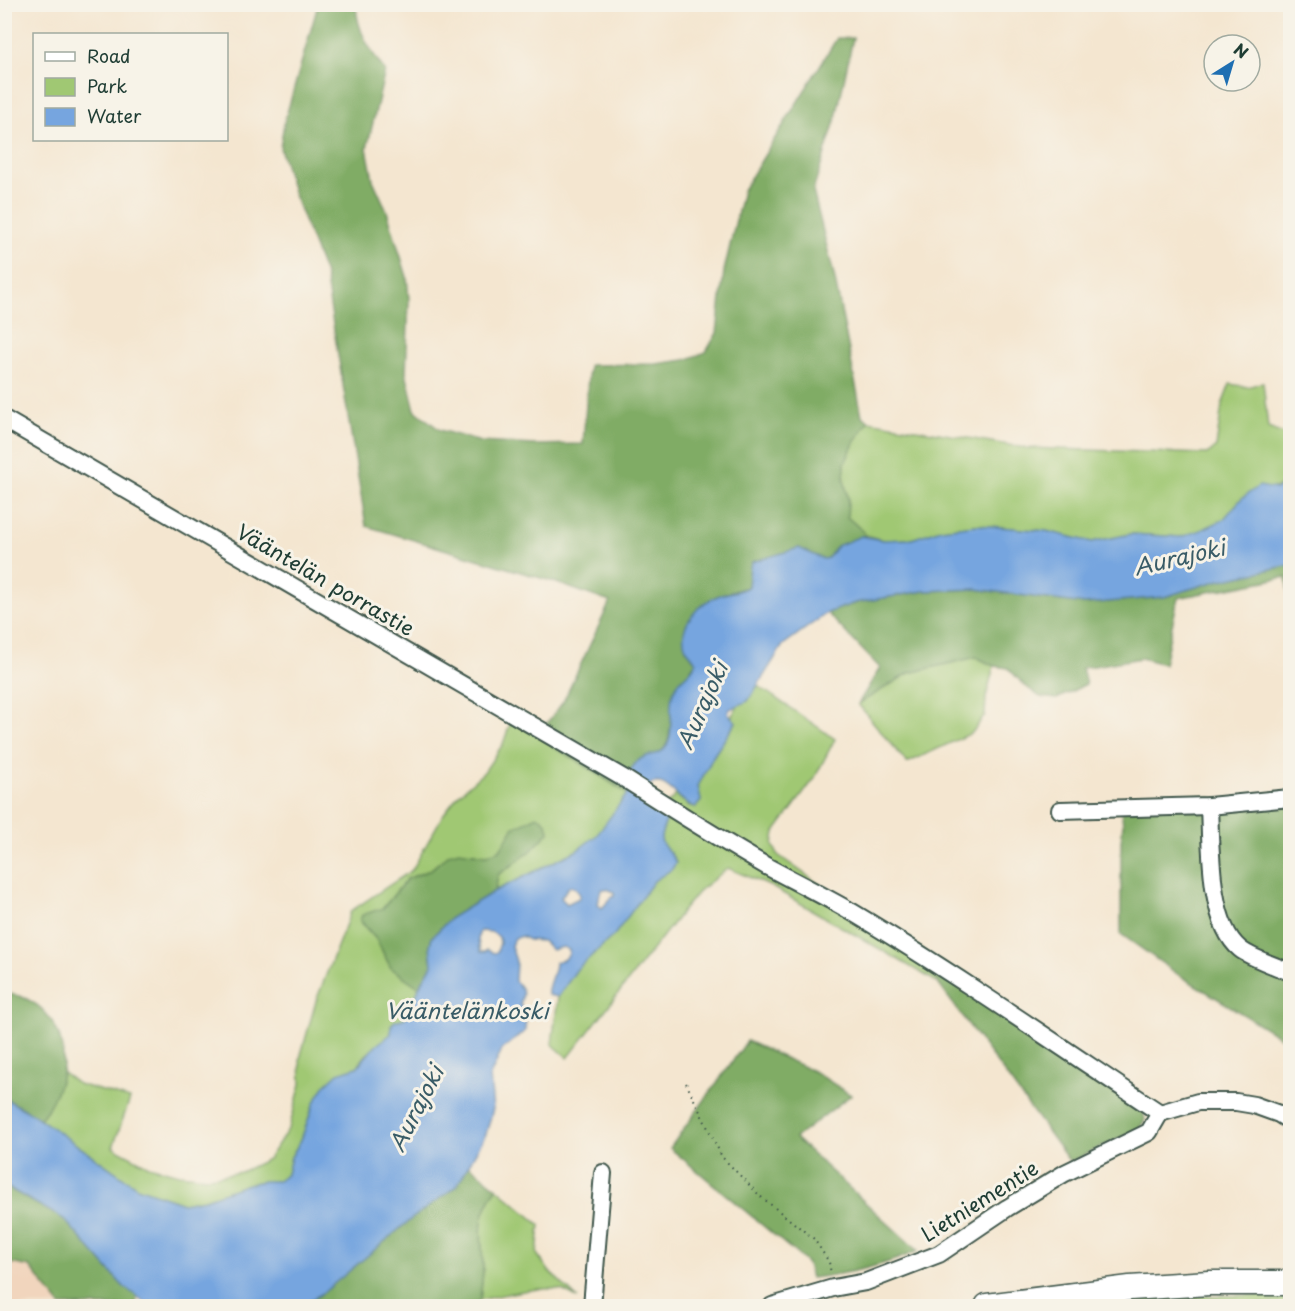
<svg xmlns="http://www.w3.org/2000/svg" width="1295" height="1311" font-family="'Playpen Sans',sans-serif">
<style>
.built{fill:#f1d5bd}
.green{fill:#a0c873;stroke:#608254;stroke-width:1.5}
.forest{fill:#80ac65;stroke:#50744c;stroke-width:1.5}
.water{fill:#76a5df;stroke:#4a718a;stroke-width:1.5;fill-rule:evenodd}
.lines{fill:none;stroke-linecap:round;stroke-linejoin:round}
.minor-casing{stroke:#3f564b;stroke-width:20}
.highway-casing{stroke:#3f564b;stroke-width:27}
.path{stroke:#3f564b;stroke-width:2;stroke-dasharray:1.5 4.5;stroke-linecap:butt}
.minor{stroke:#fff;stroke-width:16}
.highway{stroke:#fff;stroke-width:24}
.labels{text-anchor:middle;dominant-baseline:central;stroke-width:6;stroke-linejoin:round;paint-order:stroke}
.street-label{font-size:21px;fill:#1f3d34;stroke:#f7f3e8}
.water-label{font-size:22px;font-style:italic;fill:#395c67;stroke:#f7f3e8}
</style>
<rect width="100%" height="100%" fill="#f7f3e8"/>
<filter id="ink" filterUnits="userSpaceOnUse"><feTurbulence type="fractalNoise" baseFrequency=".0167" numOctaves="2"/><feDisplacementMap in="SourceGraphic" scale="12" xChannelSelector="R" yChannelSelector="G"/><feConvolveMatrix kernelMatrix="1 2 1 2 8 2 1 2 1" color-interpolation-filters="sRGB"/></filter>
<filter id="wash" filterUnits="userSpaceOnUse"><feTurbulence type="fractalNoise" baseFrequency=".008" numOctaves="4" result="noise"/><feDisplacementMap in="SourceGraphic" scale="24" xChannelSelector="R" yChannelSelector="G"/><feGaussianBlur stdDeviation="1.35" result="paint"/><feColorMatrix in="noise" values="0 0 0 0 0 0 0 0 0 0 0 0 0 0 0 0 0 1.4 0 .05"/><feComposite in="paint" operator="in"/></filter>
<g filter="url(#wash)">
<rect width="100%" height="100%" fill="#f4e6d0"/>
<path class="built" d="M4,1262L30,1267L61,1306H5Z"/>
<g class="green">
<path d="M1263,382L1268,428L1283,434L1290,431V483L1242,498L1223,520L1201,530L1181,537L1131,534L1092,542L1046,531L977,525L941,529L912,539L883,540L865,535L864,532L847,517L848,499L844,479L845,463L855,441L869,421L1026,448L1207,454L1216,447L1222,405L1230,384L1248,387Z"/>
<path d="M976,657L994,666L986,697L985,715L972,733L907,763L858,704L909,673Z"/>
<path d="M757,685L835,739L814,779L775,832L773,845L778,855L843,901L950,968L937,982L772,887L728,868L700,890L684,909L568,1058L552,1044L558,997L577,969L615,934L654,881L672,869L676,863C673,853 661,848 661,838C661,832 665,825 667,818L662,809L676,795L689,806L696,807L701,801L698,786L714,755L736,722L731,717L739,704L748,701Z"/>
<path d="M512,718L628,794L598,835L576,851L495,891L498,875L514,864V828L500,850L486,855L475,853L449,854L430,870L407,879L383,908L362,924L376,939L391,968L419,987C416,996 413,1012 405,1018C400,1022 396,1020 391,1025V1034L366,1055L357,1067L348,1070L314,1103L301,1140L291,1157L287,1175L278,1181H264L248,1184L205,1199L183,1203L137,1187L40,1119L47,1110L62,1072L78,1084L130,1099L113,1147L149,1166L179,1174L209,1177L241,1172L268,1159L289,1128L301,1084L300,1058L316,1001L351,911L412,870L443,815L459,794L484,772L503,744Z"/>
<path d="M497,1188L540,1225L537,1254L549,1271L578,1299C573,1296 567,1292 561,1290C541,1285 500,1295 480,1300C481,1289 483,1278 483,1267C482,1232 475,1220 497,1188Z"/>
<path d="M1290,1295V1304L1072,1306L1176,1296Z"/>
</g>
<g class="forest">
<path d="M318,5H356C357,31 370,50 385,71L367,148L373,180L387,211L407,277L409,300L406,373L415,410L440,430L481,442L535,445L583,444L589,365L656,364L685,360L706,352L717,333L724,271L743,190L837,38H853L836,118L813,191L834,275L862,416L869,421L855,441L845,463L844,479L848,499L847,517L864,532L865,535L837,546L828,558L823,559L799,548L752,562L750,567L748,587L717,596L686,649L696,662L690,671L670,730C669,743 665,754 651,755L628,794L579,761L554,748L540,732L563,702L610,602L551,581L366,526L325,275L293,192L280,148L284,123Z"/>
<path d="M1290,565V606L1286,577L1178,598L1164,664L1141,658L1082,668L1086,684L1057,699L1040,697L1024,685L1008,668L994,666L976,657L909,673L858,704L880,668L827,613L855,603L924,591L976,589L1085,604L1164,597L1216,581Z"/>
<path d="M1197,795L1262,808L1290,806V1043L1179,975L1121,934V841L1123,824L1121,807L1192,801Z"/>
<path d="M537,816C545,820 548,823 549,832L530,852L498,875L495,891L452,917L432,937L430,945L432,965L419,987L391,968L376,939L360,920L362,915L383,908L407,879L430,870L449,854L459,851L486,855L500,850L513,828Z"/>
<path d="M944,974L1143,1110L1145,1120L1139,1129L1070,1162L937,982Z"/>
<path d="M5,994C45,995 69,1036 62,1073C59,1089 50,1107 40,1119L5,1098Z"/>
<path d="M747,1041L815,1072L851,1095L795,1138L918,1251C883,1266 848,1274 811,1278L807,1264L798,1255L670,1148Z"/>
<path d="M469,1165L497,1188C475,1220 482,1232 483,1267C483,1278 481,1289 480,1300L472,1306H312L310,1301L323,1293L410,1220L457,1186Z"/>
<path d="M4,1186L64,1219L123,1286L137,1296L136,1306H61L30,1267L5,1262Z"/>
</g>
<path class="water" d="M1290,483V565L1216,581L1164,597L1085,604L976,589L924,591L855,603L827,613L783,645L748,701L730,709L728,713L736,722L714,755L698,786L701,801L696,807C678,804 667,774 649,785L667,818C665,825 661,832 661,838C661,848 673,853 676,863L672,869L654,881L615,934L577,969L558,997L548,995C546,986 555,975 555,962L565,959L569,954V950L563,947L552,950L543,941L529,940L521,936L513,940L511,946L516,961L515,981C523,989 525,993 520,1004L526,1016L525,1031L502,1050L490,1076L493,1109L486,1134L457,1186L410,1220L323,1293L300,1306H150L123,1286L64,1219L5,1186L4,1098L34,1115L137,1187L183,1203L205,1199L248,1184L264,1181H278L287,1174L291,1157L301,1140L314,1103L325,1085L338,1073L357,1067L374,1047L391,1034V1025L395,1021L405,1018L411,1011L419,987L432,965L430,945L432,937L452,917L495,891L576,851L597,835L630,790C625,776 632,762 646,756C652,754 658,755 663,750C676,738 668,712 672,696C677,677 692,675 696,662C693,656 687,652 685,646C678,624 700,602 720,595C729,592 739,592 748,587L750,567L752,562L799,548L823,559L828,558L837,546L861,536L883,540L912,539L941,529L977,525L1046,531L1092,542L1131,534L1181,537L1201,530L1223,520L1242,498L1259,486L1276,489ZM570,886L576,888L580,895L579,898L567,904L561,898L566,890ZM603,889H607L614,892V895L602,908L598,905L600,893ZM480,931L492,932L499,937L500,943L497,952L494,953L487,950L485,952H481C478,947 477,936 480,931Z"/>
</g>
<g filter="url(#ink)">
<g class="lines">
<g class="minor-casing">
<g id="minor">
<path d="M4,419L625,779C672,809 719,839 768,867C796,882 824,896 852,912C957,975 1058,1045 1160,1113"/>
<path d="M1209,806C1211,843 1208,923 1240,949C1251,958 1276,966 1290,972"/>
<path d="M1060,810L1209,806L1290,798"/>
<path d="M1160,1113L1198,1102H1236L1254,1105L1279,1114L1290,1121"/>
<path d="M592,1306L603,1173"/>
<path d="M772,1306L833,1288L866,1282L939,1254L1007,1208L1065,1173L1149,1132L1160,1113"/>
</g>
</g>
<g class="highway-casing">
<path id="highway" d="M987,1306L1130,1288L1209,1283H1290"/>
</g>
<path class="path" d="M686,1083L722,1157L760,1196L814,1239L829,1262L831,1274"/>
<use href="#minor" class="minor"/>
<use href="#highway" class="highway"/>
</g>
</g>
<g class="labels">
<g class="street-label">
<text transform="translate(326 579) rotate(30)">Vääntelän porrastie</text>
<text transform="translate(979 1200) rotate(-32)">Lietniementie</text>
</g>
<g class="water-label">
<text transform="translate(1179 556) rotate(-13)">Aurajoki</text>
<text transform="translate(701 705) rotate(-66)">Aurajoki</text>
<text x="467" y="1009">Vääntelänkoski</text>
<text transform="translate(415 1108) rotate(-63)">Aurajoki</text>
</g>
</g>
<rect width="1295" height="1311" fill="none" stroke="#f7f3e8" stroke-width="24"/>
<rect x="33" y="33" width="195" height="108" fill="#f7f3e8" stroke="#a1aaa0" stroke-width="1.5"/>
<rect x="45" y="52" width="30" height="9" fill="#ffffff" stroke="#a1aaa0" stroke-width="1.5"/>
<text x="87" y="63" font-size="18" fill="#1f3d34">Road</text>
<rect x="45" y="78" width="30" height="18" fill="#a0c873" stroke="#a1aaa0" stroke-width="1.5"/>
<text x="87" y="93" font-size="18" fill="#1f3d34">Park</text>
<rect x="45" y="108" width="30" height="18" fill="#76a5df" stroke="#a1aaa0" stroke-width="1.5"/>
<text x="87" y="123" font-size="18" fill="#1f3d34">Water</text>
<g transform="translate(1232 63) rotate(37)"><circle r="28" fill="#f7f3e8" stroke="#a1aaa0" stroke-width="1.5"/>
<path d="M0-4.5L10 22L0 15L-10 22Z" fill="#1f6fb2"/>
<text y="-9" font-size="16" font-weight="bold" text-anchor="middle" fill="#1f3d34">N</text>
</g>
</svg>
